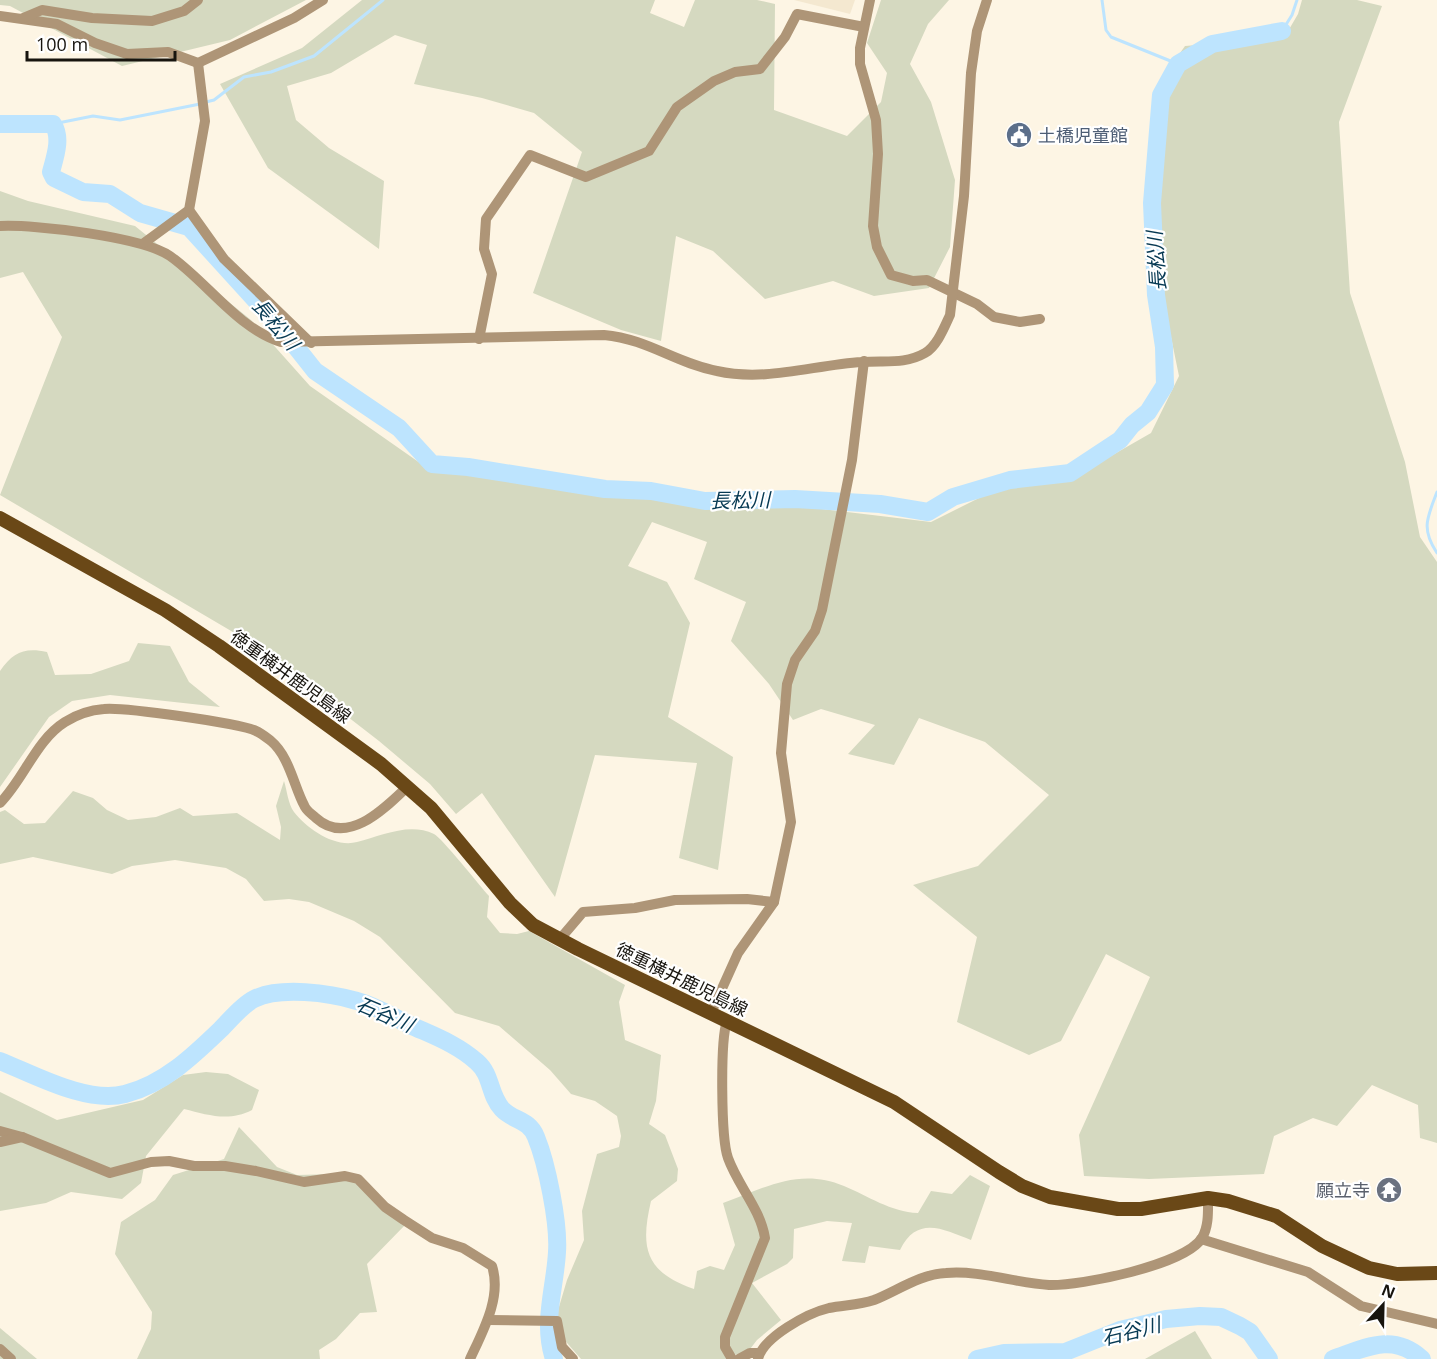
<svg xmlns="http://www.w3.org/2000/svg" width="1437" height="1359" font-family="'Open Sans','Noto Sans JP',sans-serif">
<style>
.built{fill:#f4e8d0}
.green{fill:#d5d9c0}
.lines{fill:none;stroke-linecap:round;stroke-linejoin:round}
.stream{stroke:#bde4fe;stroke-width:3}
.river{stroke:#bde4fe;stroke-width:18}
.minor{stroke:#ae9577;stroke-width:10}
.major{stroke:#6a4817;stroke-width:14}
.labels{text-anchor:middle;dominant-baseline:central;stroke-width:4.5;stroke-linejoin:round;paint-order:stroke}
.service-label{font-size:18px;fill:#4e5e75;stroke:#fff;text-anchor:start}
.street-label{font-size:18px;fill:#17140e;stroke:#fff}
.worship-label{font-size:18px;fill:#5b616d;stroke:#fff;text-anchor:end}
.water-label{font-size:20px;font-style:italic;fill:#063953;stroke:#fff}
</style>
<rect width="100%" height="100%" fill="#fdf5e4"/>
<path class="built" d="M794,0H855L850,14Z"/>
<g class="green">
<path d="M0,0H306L230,40L122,66L10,6L0,5Z"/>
<path d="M362,0H655L650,13L684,27L695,0H757L775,4L774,110L847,136L881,102L887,73L867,43L881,0H949L928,24L910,64L931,102L955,180L950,247L929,288L874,296L833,281L765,299L713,251L676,236L661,341L621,330L533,293L582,152L534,113L482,98L414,84L427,45L395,35L331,73L287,86L296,120L329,148L384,181L379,249L268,168L220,84L302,48Z"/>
<path d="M1302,0H1357L1382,6L1339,122L1350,293L1405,462L1420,537L1437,562V1143L1420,1138L1418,1105L1372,1085L1337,1126L1313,1118L1274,1136L1264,1174L1149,1179L1084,1176L1079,1135L1150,977L1106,954L1061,1041L1029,1055L957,1022L977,937L913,885L978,866L1049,795L985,742L919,718L894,765L848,754L875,725L821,709L793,720L769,684L731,641L746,602L694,579L707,542L652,522L628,566L667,582L690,623L668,717L733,757L718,870L679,858L697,763L595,755L555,897L482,793L456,814L430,784L379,741L255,645L0,495L62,337L23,272L0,278V191L28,201L135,226L251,320L310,386L430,470L655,497L805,507L931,522L1001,487L1069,480L1151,433L1179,376L1155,259L1158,84L1185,46L1284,38L1298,14Z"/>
<path d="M138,643L170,646L189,682L220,707L110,695L72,701L49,717L0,787V671C13,652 25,647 47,652L55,675L91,674L129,661Z"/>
<path d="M284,781C287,790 288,804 294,812C307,829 335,848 357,842C381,836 409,822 434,834C442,838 480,886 489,896L487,917L500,933L517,934L529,931L625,985L619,1002L625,1040L661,1055L656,1101L649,1124L665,1135L678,1169L677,1181L651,1201C640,1248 645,1272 694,1289L697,1271L710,1266L724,1270L735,1245L723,1203C765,1188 799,1167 844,1186C868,1196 891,1212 918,1213L931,1191L952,1194L970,1175L990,1186L971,1240C943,1229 917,1215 900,1250L869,1246L865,1263L842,1261L852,1223L827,1221L794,1229L793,1258L787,1264L752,1283L781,1320L757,1340L747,1353L733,1355L729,1359H581L561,1336L556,1317L567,1280L584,1240L582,1211L597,1154L619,1147L621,1136L617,1116L595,1101L571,1094L550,1070L499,1026L455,1013L380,937L354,921L309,902L289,899L264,901L246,879L226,868L175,860L132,866L112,874L33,857L0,864V812L5,810L24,824L45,823L73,791L93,798L107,810L128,820L156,817L180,808L193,816L237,813L280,840L281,827L276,806Z"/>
<path d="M206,1072L228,1074L259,1090L252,1110C229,1122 208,1115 184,1109L146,1156L141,1183L122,1199L71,1192L46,1203L0,1211V1092L57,1120L143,1100L183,1075Z"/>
<path d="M239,1127L277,1167L297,1175L335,1174L355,1181L406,1224L367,1264L377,1312L360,1313L336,1339L319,1350L320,1359H137L151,1329L152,1312L115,1254L121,1222L155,1200L173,1175L224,1159Z"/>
<path d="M0,1328L37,1359H0Z"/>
<path d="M1195,1331L1212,1359H1145Z"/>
</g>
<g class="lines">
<g class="stream">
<path d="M1102,0L1106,30L1111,37L1178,64"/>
<path d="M1282,31L1292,15L1297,0"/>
<path d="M206,102L214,100L244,77L271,72L314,56L383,0"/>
<path d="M53,124L93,116L120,120L200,104"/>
<path d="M1437,492C1427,518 1421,529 1437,553"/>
</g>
<g class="river">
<path d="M0,124H53C62,138 55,157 51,172L54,178L83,192L110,194L140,213L189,227L281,328L315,371L399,428L432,464L468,467L605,489L651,491L705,501L795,499L880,504L928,512L953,497L1010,480L1070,473L1120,440L1132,425L1148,412L1165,385L1164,347L1156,295L1152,203L1161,95L1178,64L1212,44L1282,31"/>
<path d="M0,1061C35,1075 87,1104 125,1094C164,1084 193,1056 221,1029C231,1019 242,1005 254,999C280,986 330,993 357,1001C376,1006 393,1017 410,1025C434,1036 457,1044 477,1062C492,1075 489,1095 502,1109C513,1121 529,1119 536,1137C547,1164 559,1223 557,1252C555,1289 542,1322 554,1359"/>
<path d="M977,1359L1004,1353L1065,1352L1120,1330L1166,1319L1200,1316L1221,1317L1240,1326L1250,1332L1269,1359"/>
<path d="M1333,1359C1365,1348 1393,1332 1422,1359"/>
</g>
<g class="minor">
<path d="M870,0L860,48V64L876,120L878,154L873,226L877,247L891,275L913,281L927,280L977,304L994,317L1020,322L1040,319"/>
<path d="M0,16L57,24L95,43L127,54L168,52L198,63L294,18L323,0"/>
<path d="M23,18L42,10L92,18L152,21L184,11L198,0"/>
<path d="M189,210L224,259L311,343"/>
<path d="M0,226C34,224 143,237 170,256C207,282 237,328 281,342L604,335C648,339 675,363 717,371C766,382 813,365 862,362C885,360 904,365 925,353C937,346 944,328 950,315L964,196L971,73L977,31L987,0"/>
<path d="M144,243L189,210L205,121L198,63"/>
<path d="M479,339L492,274L484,249L486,219L530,155L586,177L649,151L677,107L714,81L735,72L760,69L785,37L797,14L864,27"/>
<path d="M0,803C24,779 36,740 65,722C76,715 91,710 104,709C123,707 240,723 256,731C261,733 267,738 271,741C289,756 294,786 304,805C306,811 312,814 316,818C348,847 386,807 408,786"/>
<path d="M560,939L583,912L635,908L675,900L747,899L774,902"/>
<path d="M711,1013L738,953L774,902L791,822L781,753L787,684L795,660L815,631L822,610L852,460L864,361"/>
<path d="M727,1021C720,1041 721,1139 728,1158C738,1186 760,1208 765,1238L725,1337V1347L732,1359"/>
<path d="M0,1131L22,1137L110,1173L151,1162L169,1161L194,1166H225L256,1171L304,1182L345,1176L358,1179L385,1207L404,1220L432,1238L463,1248L492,1266C502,1297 483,1331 470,1359"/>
<path d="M0,1142L22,1137"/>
<path d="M1201,1239L1308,1272L1361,1306L1437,1324"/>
<path d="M489,1320L557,1321L562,1347L573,1359"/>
<path d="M0,1349L11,1359"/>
<path d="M739,1359L750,1353H759"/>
<path d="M758,1359C763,1337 808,1313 829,1308C844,1305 860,1305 874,1300C897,1291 920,1274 946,1273C980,1270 1015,1283 1049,1285C1081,1286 1185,1265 1202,1238C1209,1226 1208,1211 1208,1198"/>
</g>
<path class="major" d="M0,518L165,610L219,646L381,764L431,808L510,903L533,925L578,949L894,1102L999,1172L1022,1186L1050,1197L1118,1209H1141L1208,1198L1228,1201L1276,1216L1322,1246L1369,1268L1397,1274L1437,1273"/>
</g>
<defs>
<g id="civic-disc" transform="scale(1.35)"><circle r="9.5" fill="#5c6f8a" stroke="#fff"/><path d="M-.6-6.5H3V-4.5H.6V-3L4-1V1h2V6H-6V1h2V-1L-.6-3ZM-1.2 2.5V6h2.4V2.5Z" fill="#fff"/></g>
<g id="temple-disc" transform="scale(1.35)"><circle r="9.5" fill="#6b7280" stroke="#fff"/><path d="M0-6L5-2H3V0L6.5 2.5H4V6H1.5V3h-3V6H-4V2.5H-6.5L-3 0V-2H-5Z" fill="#fff"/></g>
</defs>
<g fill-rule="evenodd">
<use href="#civic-disc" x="1019" y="135"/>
<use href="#temple-disc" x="1389" y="1190"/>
</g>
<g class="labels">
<g class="service-label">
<text x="1038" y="135">土橋児童館</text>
</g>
<g class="street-label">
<text transform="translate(291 676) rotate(36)">徳重横井鹿児島線</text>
<text transform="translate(682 979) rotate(26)">徳重横井鹿児島線</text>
</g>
<g class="worship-label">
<text x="1370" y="1190">願立寺</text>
</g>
<g class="water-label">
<text transform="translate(1156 261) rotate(-94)">長松川</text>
<text transform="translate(276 324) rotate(50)">長松川</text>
<text transform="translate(740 500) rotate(-1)">長松川</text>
<text transform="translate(385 1014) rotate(23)">石谷川</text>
<text transform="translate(1131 1331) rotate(-14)">石谷川</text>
</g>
</g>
<g transform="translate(1383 1305) rotate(22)" stroke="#ffffff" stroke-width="4.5" paint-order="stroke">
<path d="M0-4.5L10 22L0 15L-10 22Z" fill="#17140e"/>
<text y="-9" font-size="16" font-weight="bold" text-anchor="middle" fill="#17140e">N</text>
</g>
<path d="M27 51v9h148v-9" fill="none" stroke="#17140e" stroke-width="3"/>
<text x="36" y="51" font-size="18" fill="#17140e" stroke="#ffffff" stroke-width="4.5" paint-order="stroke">100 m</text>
</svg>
